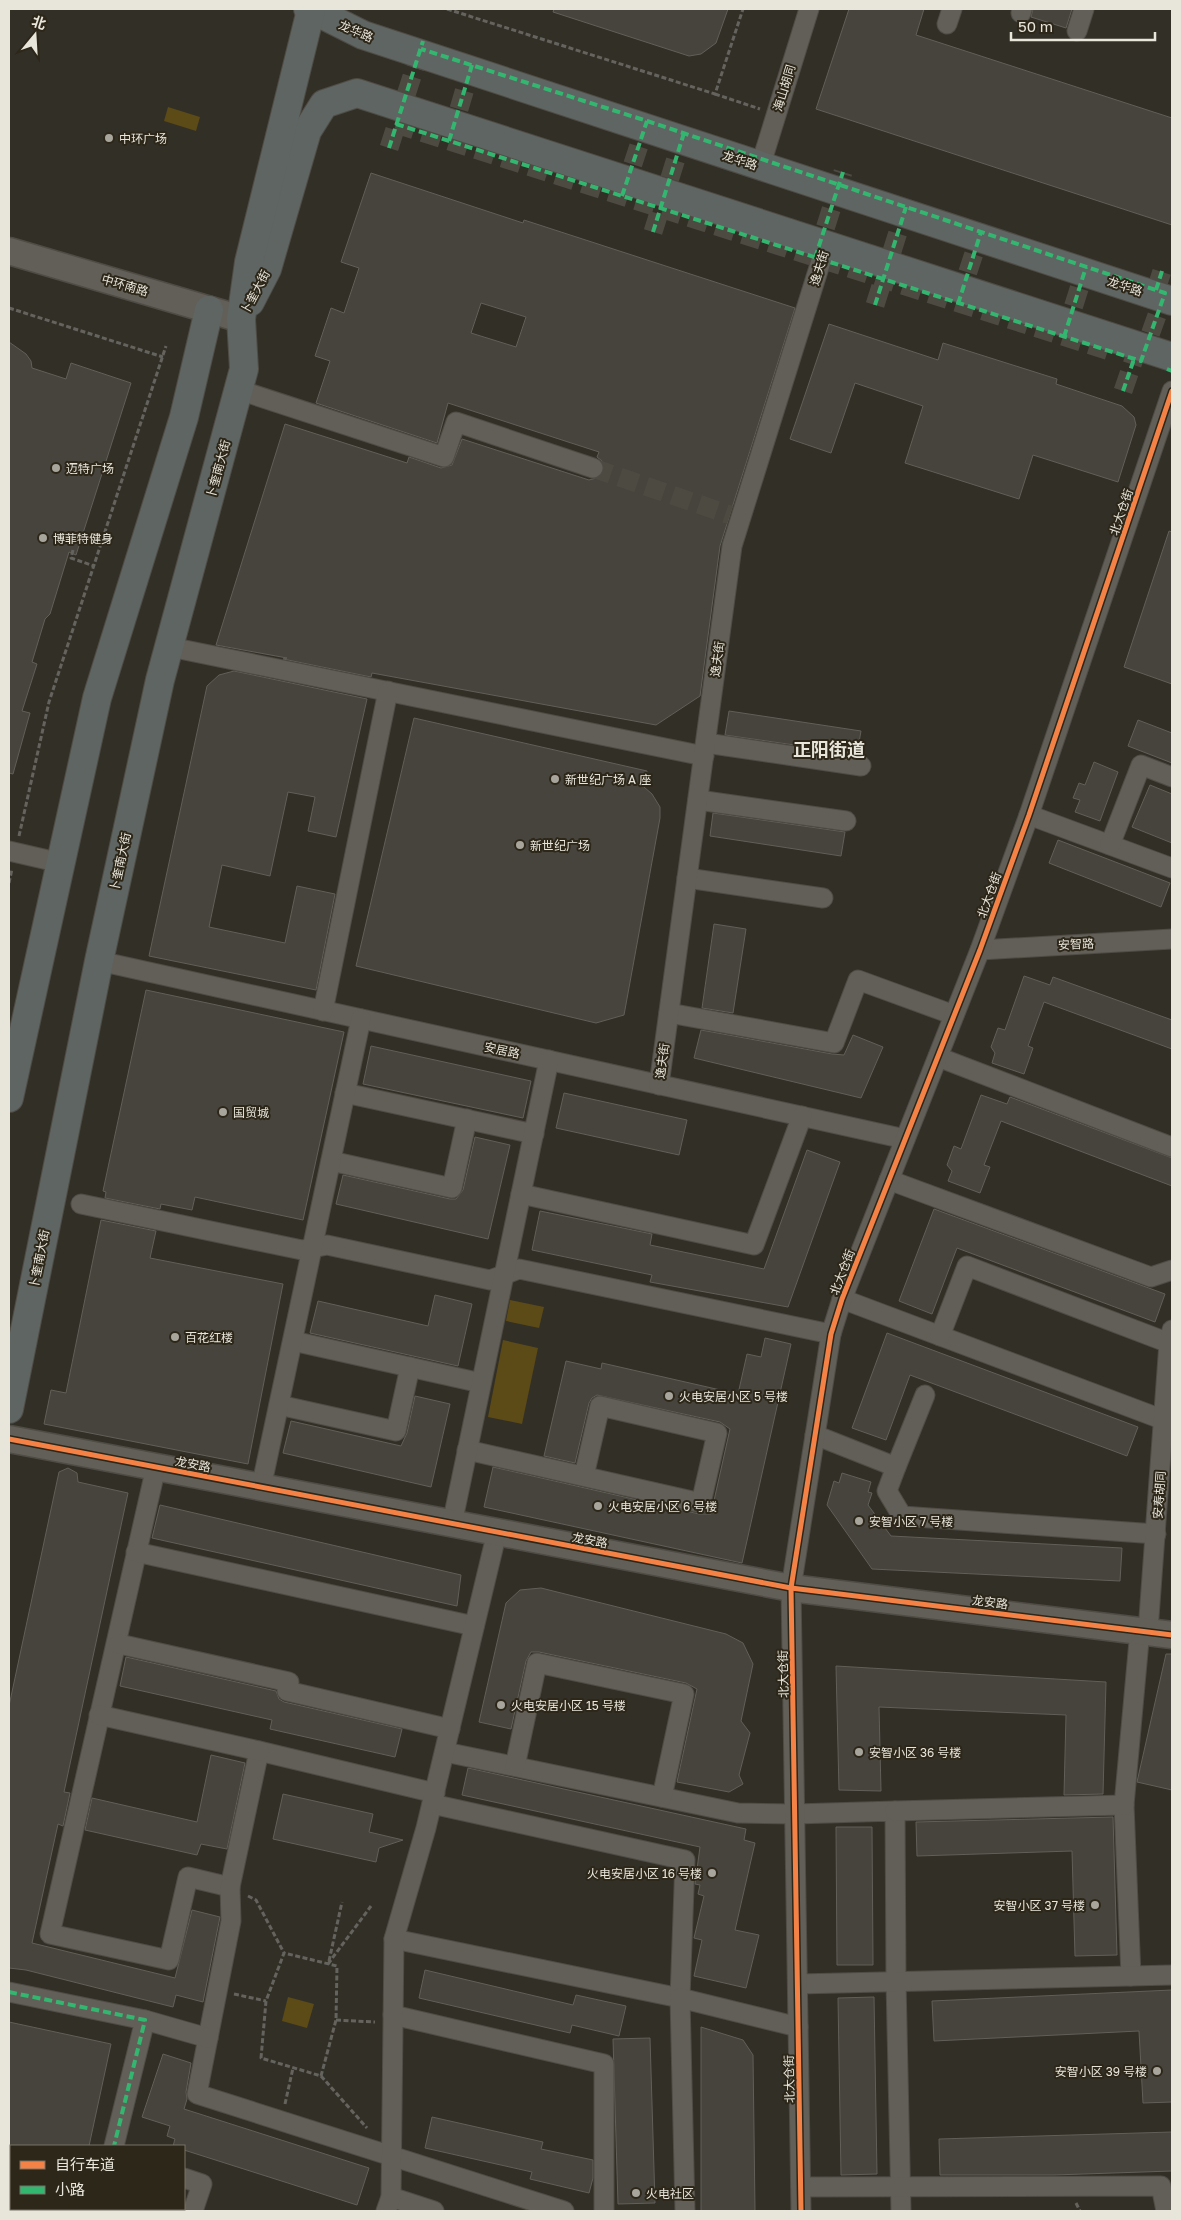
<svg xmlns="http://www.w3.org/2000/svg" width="1181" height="2220" font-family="'Golos Text','Noto Sans SC',sans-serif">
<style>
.green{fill:#5c4a17}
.building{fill:#46443d;stroke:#615f58;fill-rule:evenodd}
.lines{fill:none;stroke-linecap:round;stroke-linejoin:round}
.street-tunnel{stroke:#4d4a42;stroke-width:19;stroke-dasharray:19 9;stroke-linecap:butt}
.street-casing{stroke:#4f4c45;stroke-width:21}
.secondary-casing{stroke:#4f4c45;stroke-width:29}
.primary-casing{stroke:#4f4c45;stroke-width:30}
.path{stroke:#65635d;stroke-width:3;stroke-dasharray:5 2.5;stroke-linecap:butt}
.street{stroke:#625f58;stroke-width:19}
.secondary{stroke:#625f58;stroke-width:26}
.primary{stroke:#5f6562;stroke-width:28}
.quiet{stroke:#33b770;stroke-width:4;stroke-dasharray:8 4;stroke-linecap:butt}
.cycleway-casing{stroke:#2d2719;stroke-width:8}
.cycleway{stroke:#f48246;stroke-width:5}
.poi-dot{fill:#a8a59c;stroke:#2d2719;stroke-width:2}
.labels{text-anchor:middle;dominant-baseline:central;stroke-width:4;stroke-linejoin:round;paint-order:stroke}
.street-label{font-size:12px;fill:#e8e5db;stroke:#2d2719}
.poi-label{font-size:12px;fill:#e8e5db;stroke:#2d2719;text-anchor:start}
.district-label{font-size:18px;font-weight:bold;fill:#e8e5db;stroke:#2d2719}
</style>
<rect width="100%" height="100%" fill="#322f27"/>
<g class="green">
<path d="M168,107L200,117L196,131L164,121Z"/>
<path d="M510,1300L544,1307L539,1328L506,1321Z"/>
<path d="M503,1340L538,1348L522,1424L488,1417Z"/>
<path d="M288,1997L314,2004L307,2028L282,2021Z"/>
</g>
<g class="building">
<path d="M554,9H728L716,43L701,54L689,56L553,12Z"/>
<path d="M849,9H924L916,35L1172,118V225L816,109Z"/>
<path d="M1033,9H1072L1066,28L1031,17Z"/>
<path d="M371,173L523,223L524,220L795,308L720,546L700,696L656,725L372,673L371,677L283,659L287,658L216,645L285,424L407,463L409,457L441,468L452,465L462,439L589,480L600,477L604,471L602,461L597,457L599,452L448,403L437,443L316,403L330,361L315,356L331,308L344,313L359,268L341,262ZM481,303L526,317L516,347L471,333Z"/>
<path d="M829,324L938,360L943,343L1057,379L1056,384L1122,406L1134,417L1136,425L1118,482L1033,455L1019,499L905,463L923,406L855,383L831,453L790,439Z"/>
<path d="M9,342L26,354L31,361L32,368L66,379L71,363L131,383L76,555L69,552L50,614L45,619L32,662L37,664L22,711L30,713L13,774L9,773Z"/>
<path d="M1169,531L1172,532V684L1124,667Z"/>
<path d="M234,671L367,699L336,837L308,831L315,797L288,792L270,876L222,865L209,927L285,943L297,886L335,894L316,990L149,956L207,686L219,675Z"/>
<path d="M729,711L861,731L857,754L725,735Z"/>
<path d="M414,718L647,771L644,787L652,794L660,807V818L624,1015L596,1023L356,966Z"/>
<path d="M1138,720L1172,733V763L1128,746Z"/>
<path d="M1094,762L1118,772L1100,821L1075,812L1080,800L1073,798L1079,783L1085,785Z"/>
<path d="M1150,785L1172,794V843L1132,827Z"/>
<path d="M713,813L845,832L841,856L710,836Z"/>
<path d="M1058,840L1170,883L1161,907L1049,863Z"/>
<path d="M714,924L746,929L733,1013L702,1008Z"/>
<path d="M1024,976L1050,985L1053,977L1172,1020V1049L1044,1002L1028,1046L1033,1048L1024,1074L992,1063L995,1053L991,1047L998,1028L1005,1030Z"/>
<path d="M146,990L344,1032L303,1220L195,1197L192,1210L161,1204L160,1209L105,1198L106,1192L103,1191Z"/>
<path d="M701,1030L832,1054L844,1055L853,1035L883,1047L861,1098L694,1058Z"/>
<path d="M371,1046L531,1081L523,1118L363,1084Z"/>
<path d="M564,1093L687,1120L679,1155L556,1128Z"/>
<path d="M981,1095L1007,1104L1010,1097L1172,1158V1186L1001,1121L984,1165L990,1167L980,1193L948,1181L952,1171L947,1165L954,1146L961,1149Z"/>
<path d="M475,1137L510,1145L488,1239L336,1204L343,1175L450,1199H456L463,1190Z"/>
<path d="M807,1150L840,1162L788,1307L650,1282L652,1275L532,1250L540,1211L652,1234L650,1245L764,1269Z"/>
<path d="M934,1209L1165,1294L1155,1322L957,1248L932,1314L899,1301Z"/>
<path d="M101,1220L156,1231L150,1258L283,1284L248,1464L44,1424L51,1390L66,1393Z"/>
<path d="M435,1295L472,1304L458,1366L310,1333L318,1301L428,1326Z"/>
<path d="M887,1333L1138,1427L1127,1456L910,1375L886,1440L852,1428Z"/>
<path d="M765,1338L791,1344L742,1563L484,1507L493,1467L699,1514H711L730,1429L720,1422L597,1395L592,1398L589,1403L575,1463L544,1456L566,1361L601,1369L602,1363L738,1394L747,1354L761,1357Z"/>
<path d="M415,1396L450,1404L431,1487L283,1453L291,1421L401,1446L407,1433Z"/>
<path d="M68,1468L77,1473L78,1482L128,1493L64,1792L70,1793L63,1826L58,1824L32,1943L175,1978L192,1910L220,1917L203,2002L176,1995L173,2007L26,1970L9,1968V1706L59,1472Z"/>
<path d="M842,1473L871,1482L868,1492L872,1493L868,1505L891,1536L1122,1548L1120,1581L872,1569L827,1505L834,1481L839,1483Z"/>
<path d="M160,1505L461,1575L457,1606L152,1538Z"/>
<path d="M541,1588L726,1634L743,1643L753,1664L741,1721L750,1733L739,1775L743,1784L729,1792L677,1782L697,1689L686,1683L539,1652H531L526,1661L511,1729L479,1722L506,1603L520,1590Z"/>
<path d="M1166,1654H1172V1790L1137,1782Z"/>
<path d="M126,1657L276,1691L279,1699L284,1702L402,1729L395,1757L270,1729L272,1720L120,1686Z"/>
<path d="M836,1666L1106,1682L1103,1794L1064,1795L1066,1715L879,1707L881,1791L839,1790Z"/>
<path d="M211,1755L245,1763L227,1849L201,1844L197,1855L85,1830L92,1798L197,1822Z"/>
<path d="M468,1768L746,1829L744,1840L755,1843L735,1930L759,1935L746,1988L694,1976L702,1940L694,1938L704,1896L698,1894L700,1885L695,1884L700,1847L462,1795Z"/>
<path d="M283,1794L373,1814L369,1832L403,1840L379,1848L376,1862L273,1839Z"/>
<path d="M1113,1817L1117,1955L1075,1956L1072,1851L917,1856L916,1822Z"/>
<path d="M836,1827H872L873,1965H837Z"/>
<path d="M425,1970L573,2005L576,1995L626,2006L619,2036L572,2025L570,2033L419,1998Z"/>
<path d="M1172,1990V2102L1143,2103L1139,2031L934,2041L932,2001Z"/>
<path d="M874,1997L877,2174L841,2175L838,1998Z"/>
<path d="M9,2022L111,2044L89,2146H9Z"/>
<path d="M701,2027L743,2040L753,2055L755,2211H701Z"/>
<path d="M650,2038L655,2203L618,2204L613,2039Z"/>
<path d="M163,2054L191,2063L186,2092L187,2099L184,2109L369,2168L357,2205L184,2150V2146H173L175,2139L167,2136L170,2126L142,2117Z"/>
<path d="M432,2117L543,2142L541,2149L593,2160V2178L589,2193L530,2179L532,2172L425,2148Z"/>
<path d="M1172,2132V2171L1054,2175H940L939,2139Z"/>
</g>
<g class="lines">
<g class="street-tunnel">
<path d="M396,124L1116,353"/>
<path d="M451,136L472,65"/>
<path d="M389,148L423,42"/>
<path d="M624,191L647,121"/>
<path d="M653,232L684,133"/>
<path d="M817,254L843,172"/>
<path d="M1156,290L1162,271"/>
<path d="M959,299L981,232"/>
<path d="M875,305L906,207"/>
<path d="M1065,333L1086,267"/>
<path d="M1141,360L1165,293L1158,291"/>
<path d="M1123,391L1134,359"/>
<path d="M593,468L730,515"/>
</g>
<g class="street-casing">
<g id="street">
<path d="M1021,13L1022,9"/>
<path d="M947,24L952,9"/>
<path d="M1077,31L1084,9"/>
<path d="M760,167L809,9"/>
<path d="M239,390L444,457L456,422L593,468"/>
<path d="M170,647L704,756"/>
<path d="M706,743L861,766"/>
<path d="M698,800L846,821"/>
<path d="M1029,815L1172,868"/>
<path d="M1110,845L1141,765L1172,777"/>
<path d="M9,851L61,863"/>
<path d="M687,878L823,898"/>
<path d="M980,950L1172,939"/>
<path d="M99,961L905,1139"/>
<path d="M323,1011L388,691"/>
<path d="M669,1013L834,1043L858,980L954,1015"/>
<path d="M938,1057L1172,1147"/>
<path d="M659,1085L732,546L826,245"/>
<path d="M345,1093L534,1134"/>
<path d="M331,1161L452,1188L467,1119"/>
<path d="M889,1180L1151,1277L1172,1270"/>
<path d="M521,1194L754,1245L802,1116"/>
<path d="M81,1204L302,1250L327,1245L490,1280L519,1269L831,1334"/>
<path d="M842,1299L1164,1420"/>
<path d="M940,1336L967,1266L1169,1343"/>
<path d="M293,1341L481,1383"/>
<path d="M279,1405L396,1431L410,1367"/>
<path d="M815,1435L896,1467L887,1491L902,1516L1156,1534"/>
<path d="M467,1450L701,1503L717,1433L600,1406L584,1476"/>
<path d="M156,1467L50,1934L169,1960L188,1877L230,1887L259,1751L435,1793"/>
<path d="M896,1467L925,1395"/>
<path d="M261,1488L361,1019"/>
<path d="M452,1524L549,1060"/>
<path d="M136,1552L474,1626"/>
<path d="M1148,1631L1169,1343L1172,1330"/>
<path d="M119,1644L289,1682L287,1691L450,1729"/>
<path d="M99,1715L259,1751"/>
<path d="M445,1752L738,1813L795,1814L895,1811L896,1981L901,2211"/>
<path d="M515,1766L537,1663L684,1694L662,1797"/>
<path d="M1124,1805L1131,1976"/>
<path d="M895,1811L1124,1805L1140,1630"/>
<path d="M230,1887L231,1921L197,2094L564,2211"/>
<path d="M394,1939L680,1998L685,1860L432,1804"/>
<path d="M798,1984L1172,1975"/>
<path d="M9,1992L145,2020L114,2146"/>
<path d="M393,2015L604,2064V2211"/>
<path d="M145,2020L208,2038"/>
<path d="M184,2178L202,2184L193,2211"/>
<path d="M801,2187L1161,2186L1166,2211"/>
<path d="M391,2197L434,2211"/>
<path d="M98,2211V2209"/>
<path d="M386,2211L391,2197L394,1939L426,1828L497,1532"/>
<path d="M685,2211L680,1998L798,2027"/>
<path d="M801,2211L791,1588L831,1334L842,1299L980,950L1029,815L1172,391"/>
</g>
</g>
<g class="secondary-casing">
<g id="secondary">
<path d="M9,251L241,319"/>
<path d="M9,1439L791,1588L1172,1635"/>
</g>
</g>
<g class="primary-casing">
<g id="primary">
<path d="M311,9L363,35L1172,301"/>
<path d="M250,302L267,269L307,131L324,104L357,93L1172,357"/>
<path d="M9,1098L97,698L184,417L209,310"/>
<path d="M9,1409L99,961L160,680L244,369L241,319L249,262L311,10L308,9"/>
</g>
</g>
<g class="path">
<path d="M447,9L715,94L743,9"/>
<path d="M715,94L760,109"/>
<path d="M9,308L163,357"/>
<path d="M73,550L71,558L94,566"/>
<path d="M19,836L49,702L166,346"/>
<path d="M9,883L12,869"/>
<path d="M248,1896L256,1900L284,1953L266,2001L261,2058L321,2076L336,2020L337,1966L284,1953"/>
<path d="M329,1961L342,1902"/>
<path d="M328,1964L371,1906"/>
<path d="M234,1994L266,2001"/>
<path d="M336,2020L375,2022"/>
<path d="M321,2076L367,2128"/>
<path d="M285,2104L293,2068"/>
<path d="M1076,2203L1080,2211"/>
</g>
<use href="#street" class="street"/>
<use href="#secondary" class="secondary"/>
<use href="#primary" class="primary"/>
<g class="quiet">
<path d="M396,124L1141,361L1165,293L647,121L421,49"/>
<path d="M449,141L472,65"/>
<path d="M389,148L423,41"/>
<path d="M622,196L647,121"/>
<path d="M653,232L684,133"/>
<path d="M815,258L843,172"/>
<path d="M1156,290L1162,271"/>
<path d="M958,304L981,232"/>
<path d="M875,305L906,207"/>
<path d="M1064,337L1086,267"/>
<path d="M1167,369L1172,371"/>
<path d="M1123,391L1134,359"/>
<path d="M9,1992L145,2020L114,2146"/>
<path d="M98,2211V2209"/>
</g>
<g class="cycleway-casing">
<g id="cycleway">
<path d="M9,1439L791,1588L1172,1635"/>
<path d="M801,2211L791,1588L831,1334L842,1299L980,950L1029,815L1172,391"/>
</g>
</g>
<use href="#cycleway" class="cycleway"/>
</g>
<g class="poi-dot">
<circle cx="109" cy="138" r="5"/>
<circle cx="56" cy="468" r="5"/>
<circle cx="43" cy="538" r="5"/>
<circle cx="555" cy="779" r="5"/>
<circle cx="520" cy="845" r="5"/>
<circle cx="223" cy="1112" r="5"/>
<circle cx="175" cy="1337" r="5"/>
<circle cx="669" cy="1396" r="5"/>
<circle cx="598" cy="1506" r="5"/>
<circle cx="859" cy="1521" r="5"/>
<circle cx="501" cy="1705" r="5"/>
<circle cx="859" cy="1752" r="5"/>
<circle cx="712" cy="1873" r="5"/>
<circle cx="1095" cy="1905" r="5"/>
<circle cx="1157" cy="2071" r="5"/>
<circle cx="636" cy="2193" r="5"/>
</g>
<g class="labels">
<g class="street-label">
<text transform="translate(356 31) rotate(23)">龙华路</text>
<text transform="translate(784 88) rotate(-73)">海山胡同</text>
<text transform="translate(740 160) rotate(18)">龙华路</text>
<text transform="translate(819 268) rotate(-73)">逸夫街</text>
<text transform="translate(125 285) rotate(16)">中环南路</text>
<text transform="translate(1125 286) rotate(18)">龙华路</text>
<text transform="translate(255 292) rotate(-62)">卜奎大街</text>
<text transform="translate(218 469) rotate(-75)">卜奎南大街</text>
<text transform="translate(1121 512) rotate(-71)">北大仓街</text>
<text transform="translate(717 659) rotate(-82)">逸夫街</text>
<text transform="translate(120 862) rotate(-78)">卜奎南大街</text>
<text transform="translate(989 895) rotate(-70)">北大仓街</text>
<text transform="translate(1076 944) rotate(-3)">安智路</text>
<text transform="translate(502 1050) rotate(12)">安居路</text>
<text transform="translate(662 1061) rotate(-82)">逸夫街</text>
<text transform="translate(39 1259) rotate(-79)">卜奎南大街</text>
<text transform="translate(842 1272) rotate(-69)">北大仓街</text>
<text transform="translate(193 1464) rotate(11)">龙安路</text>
<text transform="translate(1159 1495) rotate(-86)">安寿胡同</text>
<text transform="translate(590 1540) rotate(11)">龙安路</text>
<text transform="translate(990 1602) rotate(7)">龙安路</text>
<text transform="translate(783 1674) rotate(-91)">北大仓街</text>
<text transform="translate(789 2079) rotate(-91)">北大仓街</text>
</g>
<g class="poi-label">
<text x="119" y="138">中环广场</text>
<text x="66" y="468">迈特广场</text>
<text x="53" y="538">博菲特健身</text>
<text x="565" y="779">新世纪广场 A 座</text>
<text x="530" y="845">新世纪广场</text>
<text x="233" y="1112">国贸城</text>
<text x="185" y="1337">百花红楼</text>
<text x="679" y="1396">火电安居小区 5 号楼</text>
<text x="608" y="1506">火电安居小区 6 号楼</text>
<text x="869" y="1521">安智小区 7 号楼</text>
<text x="511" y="1705">火电安居小区 15 号楼</text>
<text x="869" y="1752">安智小区 36 号楼</text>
<text x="702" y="1873" text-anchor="end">火电安居小区 16 号楼</text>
<text x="1085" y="1905" text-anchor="end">安智小区 37 号楼</text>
<text x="1147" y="2071" text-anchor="end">安智小区 39 号楼</text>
<text x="646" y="2193">火电社区</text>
</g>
<g class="district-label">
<text x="829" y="749">正阳街道</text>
</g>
</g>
<rect width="1181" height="2220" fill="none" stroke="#e8e5db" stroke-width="20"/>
<rect x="10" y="2145" width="175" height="65" fill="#2d2719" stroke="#787367"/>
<rect x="20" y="2161" width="25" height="8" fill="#f48246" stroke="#787367"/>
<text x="55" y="2170" font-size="15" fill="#e8e5db">自行车道</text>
<rect x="20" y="2186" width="25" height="8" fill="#33b770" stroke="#787367"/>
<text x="55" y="2195" font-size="15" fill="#e8e5db">小路</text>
<g transform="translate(35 35) rotate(18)" stroke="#2d2719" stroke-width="4" paint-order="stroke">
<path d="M0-4L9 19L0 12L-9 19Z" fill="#e8e5db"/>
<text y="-8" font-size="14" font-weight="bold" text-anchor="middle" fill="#e8e5db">北</text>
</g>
<path d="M1011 32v8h144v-8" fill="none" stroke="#e8e5db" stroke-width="2.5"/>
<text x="1018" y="32" font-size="15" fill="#e8e5db" stroke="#2d2719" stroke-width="4" paint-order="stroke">50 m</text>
</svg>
